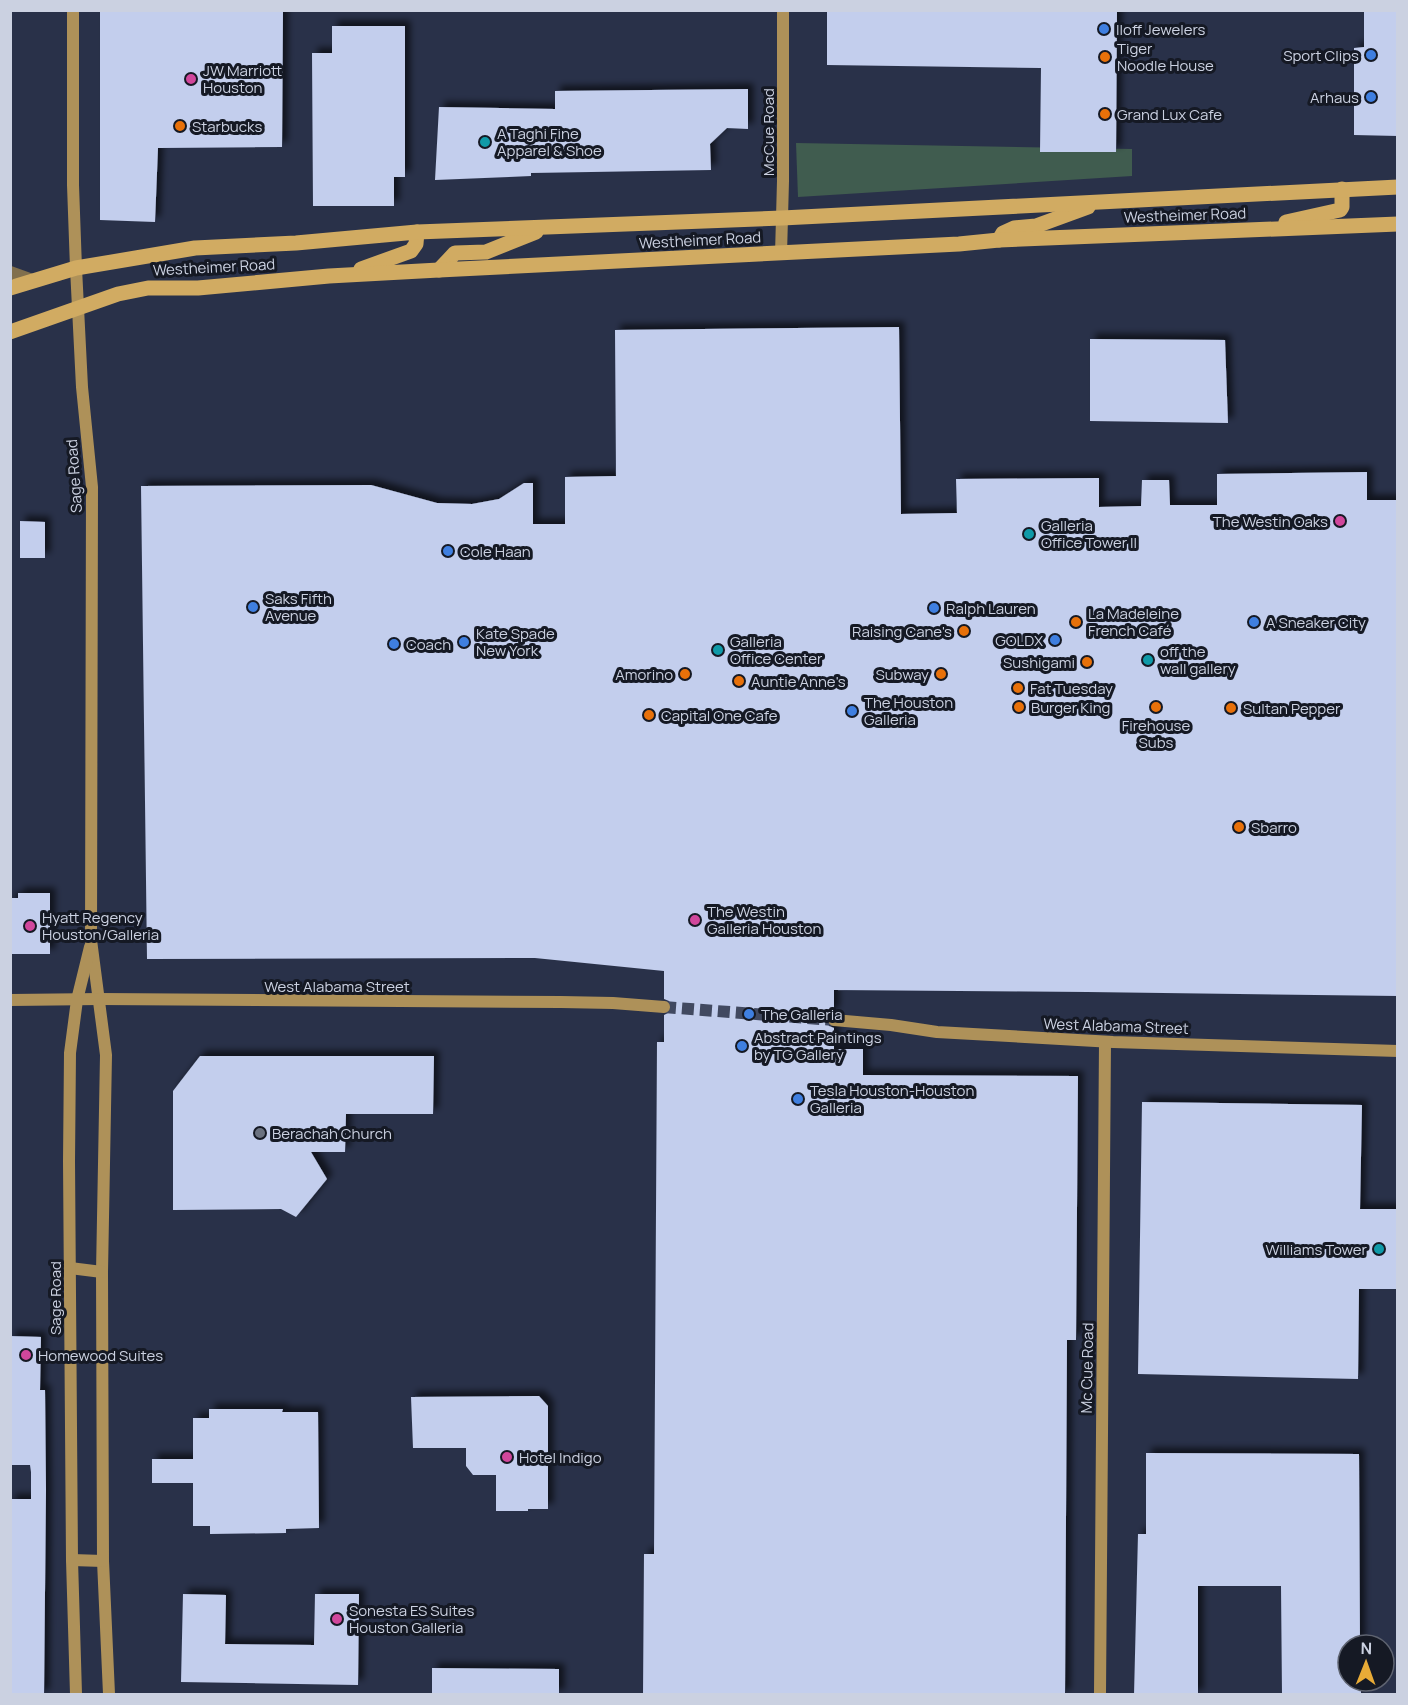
<svg xmlns="http://www.w3.org/2000/svg" width="1408" height="1705" font-family="Manrope,sans-serif">
<style>
.green{fill:#405c4f}
.building{fill:#c3ceed;filter:url(#shadow)}
.lines{fill:none;stroke-linecap:round;stroke-linejoin:round}
.secondary-tunnel{stroke:#414960;stroke-width:12;stroke-dasharray:12 6;stroke-linecap:butt}
.street{stroke:#816f4d;stroke-width:12}
.secondary{stroke:#ae9159;stroke-width:12}
.primary{stroke:#d1ab62;stroke-width:15}
.shop-dot{fill:#3f7fe0;stroke:#151924;stroke-width:2}
.food-dot{fill:#e8710a;stroke:#151924;stroke-width:2}
.hotel-dot{fill:#d1479c;stroke:#151924;stroke-width:2}
.culture-dot{fill:#0f9aa8;stroke:#151924;stroke-width:2}
.worship-dot{fill:#6b7280;stroke:#151924;stroke-width:2}
.labels{text-anchor:middle;dominant-baseline:central;stroke-width:6;stroke-linejoin:round;paint-order:stroke}
.poi-label{font-size:15px;fill:#cbd1e1;stroke:#151924;text-anchor:start}
.street-label{font-size:15px;fill:#cbd1e1;stroke:#151924}
</style>
<defs>
<filter id="shadow"><feDropShadow dx="5.5" dy="-5.5" stdDeviation="3" flood-color="#0009"/></filter>
</defs>
<rect width="100%" height="100%" fill="#293149"/>
<path class="green" d="M796,143L1132,149V176L798,197Z"/>
<g class="building">
<path d="M100,10H283L282,147L158,148L155,222L100,220Z"/>
<path d="M827,10H1117L1116,152H1040L1041,68L827,65Z"/>
<path d="M1364,10H1398V136L1354,135V48L1364,47Z"/>
<path d="M332,26H405V177H394V206H313L312,53H332Z"/>
<path d="M748,89V129L727,128L710,144L711,170L531,173V176L435,180L439,107L555,109V91Z"/>
<path d="M899,327L901,514L957,513L956,479L1099,478V507L1141,506L1142,480H1169L1170,505H1217V474L1367,472V500H1398V996L1088,992L834,990V1012L828,1015L826,1020L829,1026L834,1028V1049H863V1075L1078,1076L1076,1340H1067L1065,1695H643L644,1554H654L657,1042H664V1015L670,1012L672,1007L669,1001L664,999V971L535,958L147,959L141,486L371,485L437,503L472,504L499,499L524,483H533V524H565V477L616,476L615,330Z"/>
<path d="M1090,339L1225,340L1228,423L1090,421Z"/>
<path d="M20,521L45,522V558H20Z"/>
<path d="M18,893H50V954H10V898H18Z"/>
<path d="M200,1056H434L433,1114H346L345,1152H311L327,1179L296,1217L281,1209L173,1210V1091Z"/>
<path d="M1142,1102L1362,1105L1360,1209H1398V1289H1359L1358,1379L1138,1374Z"/>
<path d="M10,1336L41,1337L40,1390H45L46,1490L44,1695H10V1499H31V1472L30,1465H10Z"/>
<path d="M539,1396L548,1406V1509H528V1511H496V1475H473L466,1466V1448H413L411,1397Z"/>
<path d="M209,1409H283L282,1412H318L319,1528L286,1529V1533L210,1534V1526H193V1483H152V1459H193V1418H209Z"/>
<path d="M1146,1453L1359,1454L1360,1645H1348V1681H1361V1695H1282L1281,1586H1198V1695H1134L1138,1534H1146Z"/>
<path d="M183,1594L226,1595L225,1644L314,1645L315,1594H359L358,1685L181,1682Z"/>
<path d="M432,1668L559,1669V1695H432Z"/>
</g>
<g class="lines">
<path class="secondary-tunnel" d="M664,1007L834,1020"/>
<path class="street" d="M10,272L35,281"/>
<g class="secondary">
<path d="M73,10V185L76,268L82,387L92,487L91,940L106,1055L102,1272L103,1561L109,1694"/>
<path d="M781,254L783,181V10"/>
<path d="M10,1000L100,999L561,1002L613,1003L664,1007"/>
<path d="M834,1020L891,1025L937,1032L1113,1042L1398,1051"/>
<path d="M70,1268L102,1272"/>
<path d="M72,1560L103,1561"/>
<path d="M76,1694L72,1560L69,1161L70,1053L77,1000L90,947"/>
<path d="M1100,1694L1105,1042"/>
</g>
<g class="primary">
<path d="M1286,222L1340,210L1342,207V189"/>
<path d="M999,240L1003,233L1014,228L1036,226L1088,207"/>
<path d="M361,269L411,251L416,244L417,232"/>
<path d="M439,270L455,253L486,252L536,232"/>
<path d="M10,288L76,268L195,248L296,243L417,232L782,218L1398,187"/>
<path d="M10,332L118,294L148,288H198L329,276L439,270L959,244L999,240L1398,224"/>
</g>
</g>
<g class="shop-dot">
<circle cx="1104" cy="29" r="6"/>
<circle cx="1371" cy="55" r="6"/>
<circle cx="1371" cy="97" r="6"/>
<circle cx="448" cy="551" r="6"/>
<circle cx="253" cy="607" r="6"/>
<circle cx="934" cy="608" r="6"/>
<circle cx="1254" cy="622" r="6"/>
<circle cx="1055" cy="640" r="6"/>
<circle cx="464" cy="642" r="6"/>
<circle cx="394" cy="644" r="6"/>
<circle cx="852" cy="711" r="6"/>
<circle cx="749" cy="1014" r="6"/>
<circle cx="742" cy="1046" r="6"/>
<circle cx="798" cy="1099" r="6"/>
</g>
<g class="food-dot">
<circle cx="1105" cy="57" r="6"/>
<circle cx="1105" cy="114" r="6"/>
<circle cx="180" cy="126" r="6"/>
<circle cx="1076" cy="622" r="6"/>
<circle cx="964" cy="631" r="6"/>
<circle cx="1087" cy="662" r="6"/>
<circle cx="685" cy="674" r="6"/>
<circle cx="941" cy="674" r="6"/>
<circle cx="739" cy="681" r="6"/>
<circle cx="1018" cy="688" r="6"/>
<circle cx="1019" cy="707" r="6"/>
<circle cx="1156" cy="707" r="6"/>
<circle cx="1231" cy="708" r="6"/>
<circle cx="649" cy="715" r="6"/>
<circle cx="1239" cy="827" r="6"/>
</g>
<g class="hotel-dot">
<circle cx="191" cy="79" r="6"/>
<circle cx="1340" cy="521" r="6"/>
<circle cx="695" cy="920" r="6"/>
<circle cx="30" cy="926" r="6"/>
<circle cx="26" cy="1355" r="6"/>
<circle cx="507" cy="1457" r="6"/>
<circle cx="337" cy="1619" r="6"/>
</g>
<g class="culture-dot">
<circle cx="485" cy="142" r="6"/>
<circle cx="1029" cy="534" r="6"/>
<circle cx="718" cy="650" r="6"/>
<circle cx="1148" cy="660" r="6"/>
<circle cx="1379" cy="1249" r="6"/>
</g>
<circle class="worship-dot" cx="260" cy="1133" r="6"/>
<g class="labels">
<g class="poi-label">
<text x="1116" y="29">Iloff Jewelers</text>
<text x="1117" y="48">Tiger<tspan x="1117" dy="17">Noodle House</tspan></text>
<text x="1359" y="55" text-anchor="end">Sport Clips</text>
<text x="203" y="70">JW Marriott<tspan x="203" dy="17">Houston</tspan></text>
<text x="1359" y="97" text-anchor="end">Arhaus</text>
<text x="1117" y="114">Grand Lux Cafe</text>
<text x="192" y="126">Starbucks</text>
<text x="497" y="133">A Taghi Fine<tspan x="497" dy="17">Apparel &amp; Shoe</tspan></text>
<text x="1328" y="521" text-anchor="end">The Westin Oaks</text>
<text x="1041" y="525">Galleria<tspan x="1041" dy="17">Office Tower II</tspan></text>
<text x="460" y="551">Cole Haan</text>
<text x="265" y="598">Saks Fifth<tspan x="265" dy="17">Avenue</tspan></text>
<text x="946" y="608">Ralph Lauren</text>
<text x="1088" y="613">La Madeleine<tspan x="1088" dy="17">French Café</tspan></text>
<text x="1266" y="622">A Sneaker City</text>
<text x="952" y="631" text-anchor="end">Raising Cane's</text>
<text x="476" y="633">Kate Spade<tspan x="476" dy="17">New York</tspan></text>
<text x="1043" y="640" text-anchor="end">GOLDX</text>
<text x="730" y="641">Galleria<tspan x="730" dy="17">Office Center</tspan></text>
<text x="406" y="644">Coach</text>
<text x="1160" y="651">off the<tspan x="1160" dy="17">wall gallery</tspan></text>
<text x="1075" y="662" text-anchor="end">Sushigami</text>
<text x="673" y="674" text-anchor="end">Amorino</text>
<text x="929" y="674" text-anchor="end">Subway</text>
<text x="751" y="681">Auntie Anne's</text>
<text x="1030" y="688">Fat Tuesday</text>
<text x="864" y="702">The Houston<tspan x="864" dy="17">Galleria</tspan></text>
<text x="1031" y="707">Burger King</text>
<text x="1243" y="708">Sultan Pepper</text>
<text x="661" y="715">Capital One Cafe</text>
<text x="1156" y="725" text-anchor="middle">Firehouse<tspan x="1156" dy="17">Subs</tspan></text>
<text x="1251" y="827">Sbarro</text>
<text x="707" y="911">The Westin<tspan x="707" dy="17">Galleria Houston</tspan></text>
<text x="42" y="917">Hyatt Regency<tspan x="42" dy="17">Houston/Galleria</tspan></text>
<text x="761" y="1014">The Galleria</text>
<text x="754" y="1037">Abstract Paintings<tspan x="754" dy="17">by TG Gallery</tspan></text>
<text x="810" y="1090">Tesla Houston-Houston<tspan x="810" dy="17">Galleria</tspan></text>
<text x="272" y="1133">Berachah Church</text>
<text x="1367" y="1249" text-anchor="end">Williams Tower</text>
<text x="38" y="1355">Homewood Suites</text>
<text x="519" y="1457">Hotel Indigo</text>
<text x="349" y="1610">Sonesta ES Suites<tspan x="349" dy="17">Houston Galleria</tspan></text>
</g>
<g class="street-label">
<text transform="translate(768 132) rotate(-90)">McCue Road</text>
<text transform="translate(1185 215) rotate(-2)">Westheimer Road</text>
<text transform="translate(700 240) rotate(-3)">Westheimer Road</text>
<text transform="translate(214 267) rotate(-3)">Westheimer Road</text>
<text transform="translate(74 476) rotate(-94)">Sage Road</text>
<text x="337" y="986">West Alabama Street</text>
<text transform="translate(1116 1026) rotate(2)">West Alabama Street</text>
<text transform="translate(55 1298) rotate(-90)">Sage Road</text>
<text transform="translate(1087 1368) rotate(-89)">Mc Cue Road</text>
</g>
</g>
<rect width="1408" height="1705" fill="none" stroke="#cbd1e1" stroke-width="24"/>
<g transform="translate(1366 1663) rotate(1)"><circle r="28" fill="#151924" stroke="#5e6370" stroke-width="1.5"/>
<path d="M0-4.5L10 22L0 15L-10 22Z" fill="#e8ab37"/>
<text y="-9" font-size="16" font-weight="bold" text-anchor="middle" fill="#cbd1e1">N</text>
</g>
</svg>
